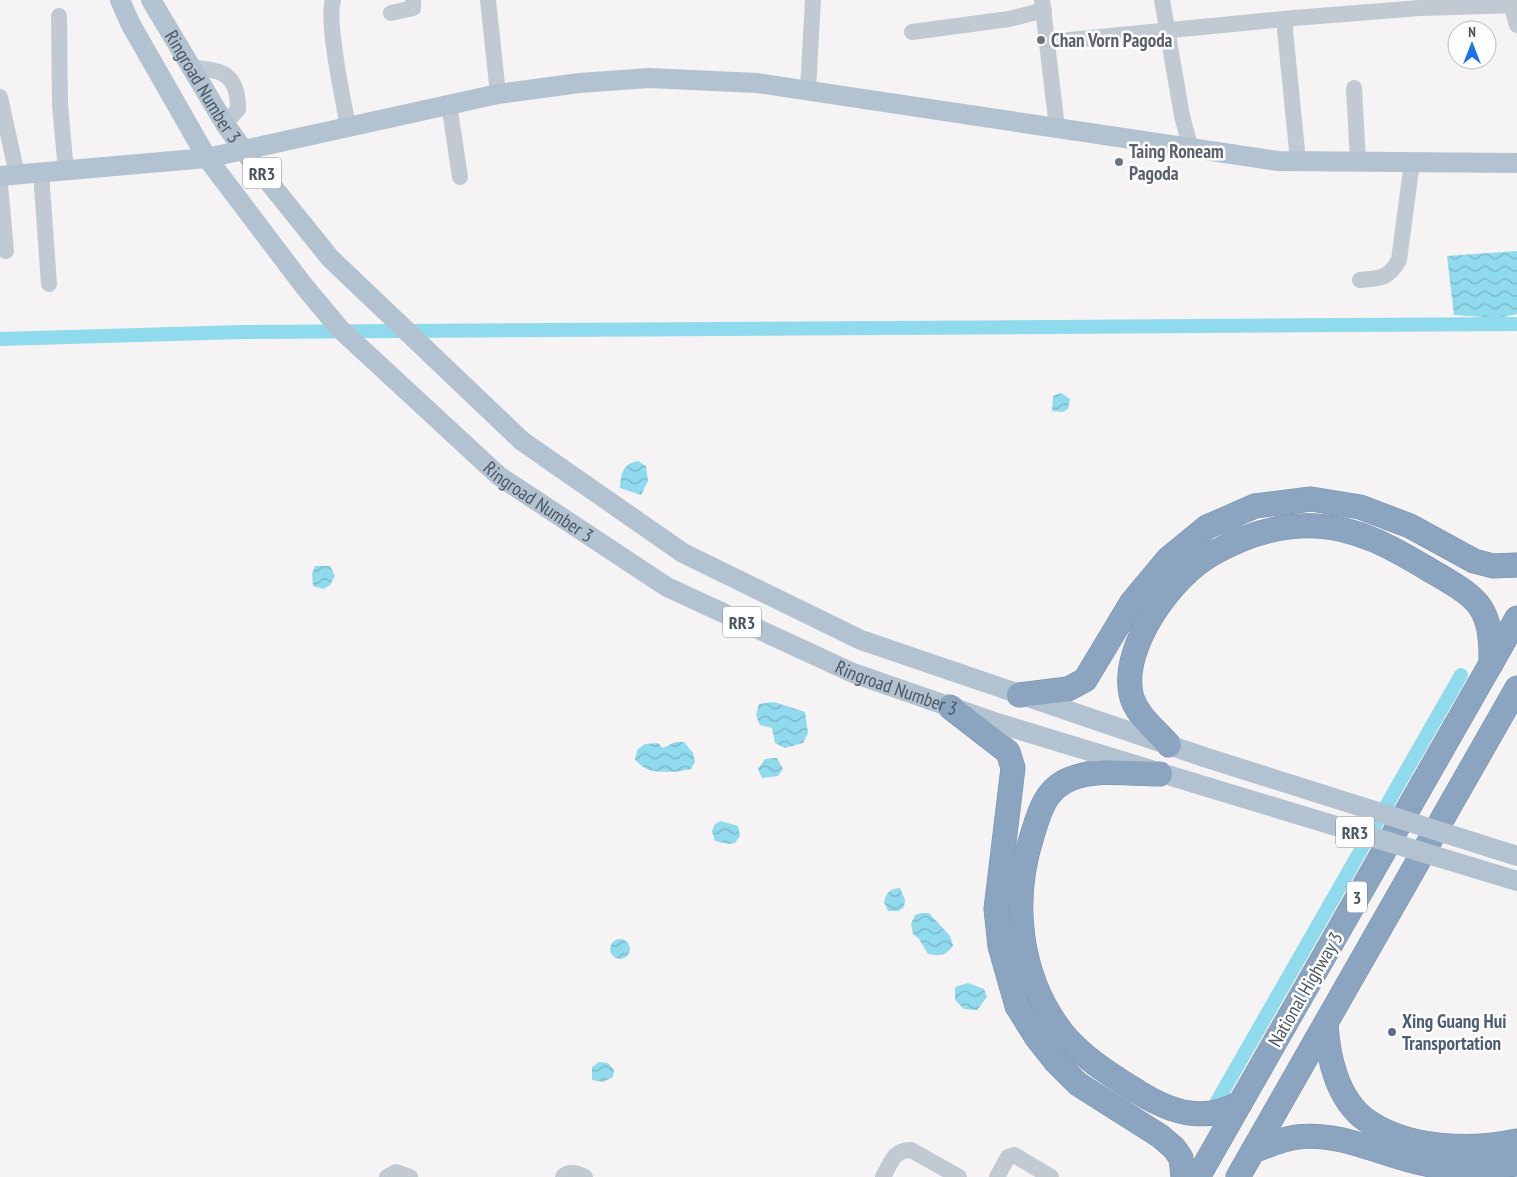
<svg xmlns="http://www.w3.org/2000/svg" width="1517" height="1177" font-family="'PT Sans Narrow',sans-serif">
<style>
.water{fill:url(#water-waves)}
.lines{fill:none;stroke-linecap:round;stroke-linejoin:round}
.canal{stroke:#90daee;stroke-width:14}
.highway-casing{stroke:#7690ad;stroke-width:25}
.minor{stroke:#c1cad2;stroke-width:16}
.major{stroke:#b3c2d1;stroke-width:20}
.highway{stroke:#8ba5c1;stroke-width:24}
.major-bridge{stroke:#b3c2d1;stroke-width:20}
.worship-dot{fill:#6b7280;stroke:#fff;stroke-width:2}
.service-dot{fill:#5c6f8a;stroke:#fff;stroke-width:2}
.labels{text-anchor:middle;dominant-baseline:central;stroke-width:5;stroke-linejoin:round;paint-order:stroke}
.shield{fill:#fff;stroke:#808990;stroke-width:1}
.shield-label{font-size:18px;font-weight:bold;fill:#4a5661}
.worship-label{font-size:19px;font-weight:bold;fill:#5b616d;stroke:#fff;text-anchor:start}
.street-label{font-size:19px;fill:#4a5661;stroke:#fff}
.service-label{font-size:19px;font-weight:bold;fill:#4e5e75;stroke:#fff;text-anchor:start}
</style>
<defs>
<pattern id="water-waves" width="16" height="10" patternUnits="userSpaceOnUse" patternTransform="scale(1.25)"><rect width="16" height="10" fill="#90daee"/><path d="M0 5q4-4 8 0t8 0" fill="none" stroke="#78b4c4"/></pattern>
</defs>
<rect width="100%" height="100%" fill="#f5f3f3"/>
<g class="water">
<path d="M1517,251V314L1499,318L1454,315L1447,256Z"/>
<path d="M1061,393L1070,399L1068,409L1063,412L1052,411L1053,396Z"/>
<path d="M638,461L646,466L648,481L641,495L620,488C621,474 622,464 638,461Z"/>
<path d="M315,566H330L335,576L330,585L323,589L313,586L312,574Z"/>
<path d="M774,702L805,712L808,733L803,743L785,748L775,743L772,728L760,725L756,715L759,704Z"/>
<path d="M675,742H684L693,753L695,762L691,769C680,772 655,774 645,768C641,766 638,762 635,760L637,750L645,744L658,743L663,748Z"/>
<path d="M773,758H777L783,769L778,776L762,778L758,769L765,759Z"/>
<path d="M721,821L738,826L740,836L735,843L729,844L715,841L712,831L715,824Z"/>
<path d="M900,888L905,900L904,907L899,911H888L884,902C887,892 889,889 900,888Z"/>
<path d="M922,913H929L950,936L953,945C947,956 939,956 928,954L919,939L913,934L911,924L915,915Z"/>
<circle cx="620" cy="949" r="10"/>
<path d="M968,983L984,989L987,997L977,1010L964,1009L955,1000V987Z"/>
<path d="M599,1062L608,1063L614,1070L613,1077L603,1082L592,1080V1067Z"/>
</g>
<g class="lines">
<g class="canal">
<path d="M0,339L242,332L1517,324"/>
<path d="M1215,1105L1461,675"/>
</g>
<g class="highway-casing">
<g id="highway">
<path d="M1019,695L1068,689L1085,680L1132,602L1168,559L1207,527L1255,506L1311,499L1360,507L1410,526L1474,561L1493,566L1517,565"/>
<path d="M950,707L1008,752L1013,768L996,909L1000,946L1017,1006L1037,1038L1056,1062L1078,1084L1160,1136L1174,1148L1181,1158L1183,1177"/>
<path d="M1169,745C1156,730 1135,714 1131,694C1121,646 1172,576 1212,554C1243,536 1280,524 1317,526C1358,528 1393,548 1428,569C1477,598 1492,603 1491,664"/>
<path d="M1160,774C1132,774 1096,768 1070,779C1045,789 1039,813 1032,836C1011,901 1019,976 1061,1031C1080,1056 1111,1075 1138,1092C1172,1113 1204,1123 1240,1103"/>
<path d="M1326,1024C1328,1057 1337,1099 1366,1120C1407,1149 1470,1151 1517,1141"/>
<path d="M1253,1151C1267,1146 1281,1139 1297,1137C1345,1131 1390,1160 1437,1166C1464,1169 1490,1167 1517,1164"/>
<path d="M1198,1177L1517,618"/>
<path d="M1238,1177L1517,688"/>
</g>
</g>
<g class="minor">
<path d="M333,0C326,22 343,99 348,126"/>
<path d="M488,0L498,94"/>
<path d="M1042,0L1057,128"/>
<path d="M1162,0L1182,116L1191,149"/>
<path d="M1510,0L1517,25"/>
<path d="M391,13L413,8V0"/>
<path d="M59,16L60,105L66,171"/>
<path d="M1286,19L1285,30L1298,161"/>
<path d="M912,32L1009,19L1044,10"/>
<path d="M1049,42L1294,18L1420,8L1517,5"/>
<path d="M192,68C222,69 238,74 238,109L225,124"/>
<path d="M1354,88L1358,161"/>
<path d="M808,90L813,0"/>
<path d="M0,97L17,175"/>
<path d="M449,104L460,177"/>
<path d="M41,173L49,284"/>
<path d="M0,185L6,251"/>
<path d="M1360,280C1381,278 1388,279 1399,260L1412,162"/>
<path d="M387,1177L396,1172L410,1177"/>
<path d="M563,1177C569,1170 577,1173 585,1177"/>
<path d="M883,1177C891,1163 893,1150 911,1150L959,1177"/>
<path d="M997,1177L1008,1157L1014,1155L1051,1177"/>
</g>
<g class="major">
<path id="s1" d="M120,0L130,23L207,158L304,286L339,328L499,476L667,587L853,673L994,722L1194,783"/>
<path id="s2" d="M151,0L225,124L244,151L330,258L522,441L683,553L861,640L1204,757"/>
<path d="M0,176L207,158L498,94L579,83L649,78L757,83L1278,161L1517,163"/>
</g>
<use href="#highway" class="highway"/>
<g class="major-bridge">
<path d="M1204,757L1517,856"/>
<path d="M1194,783L1517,881"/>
</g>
</g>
<g class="worship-dot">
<circle cx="1041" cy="40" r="5"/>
<circle cx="1119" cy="162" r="5"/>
</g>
<circle class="service-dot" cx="1392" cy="1032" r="5"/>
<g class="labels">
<g class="shield">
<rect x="243" y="157.5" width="38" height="31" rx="4"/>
<rect x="723" y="606.5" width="38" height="31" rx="4"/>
<rect x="1336" y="816.5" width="38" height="31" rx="4"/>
<rect x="1347" y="881.5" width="20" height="31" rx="4"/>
</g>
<g class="shield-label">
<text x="262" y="173">RR3</text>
<text x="742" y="622">RR3</text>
<text x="1355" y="832">RR3</text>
<text x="1357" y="897">3</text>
</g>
<g class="worship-label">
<text x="1051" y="40">Chan Vorn Pagoda</text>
<text x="1129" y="151">Taing Roneam<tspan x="1129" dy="22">Pagoda</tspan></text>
</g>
<g class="street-label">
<text stroke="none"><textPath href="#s2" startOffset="101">Ringroad Number 3</textPath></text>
<text stroke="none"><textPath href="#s1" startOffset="661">Ringroad Number 3</textPath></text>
<text stroke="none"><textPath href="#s1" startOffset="1066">Ringroad Number 3</textPath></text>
<text transform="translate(1305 989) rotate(-60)">National Highway 3</text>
</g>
<g class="service-label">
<text x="1402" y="1021">Xing Guang Hui<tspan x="1402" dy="22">Transportation</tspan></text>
</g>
</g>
<g transform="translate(1472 45)"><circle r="24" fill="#ffffff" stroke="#b7bbc0"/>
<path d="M0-4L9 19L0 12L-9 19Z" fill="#1a73e8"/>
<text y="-8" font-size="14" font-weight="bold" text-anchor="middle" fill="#4a5661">N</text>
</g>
</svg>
